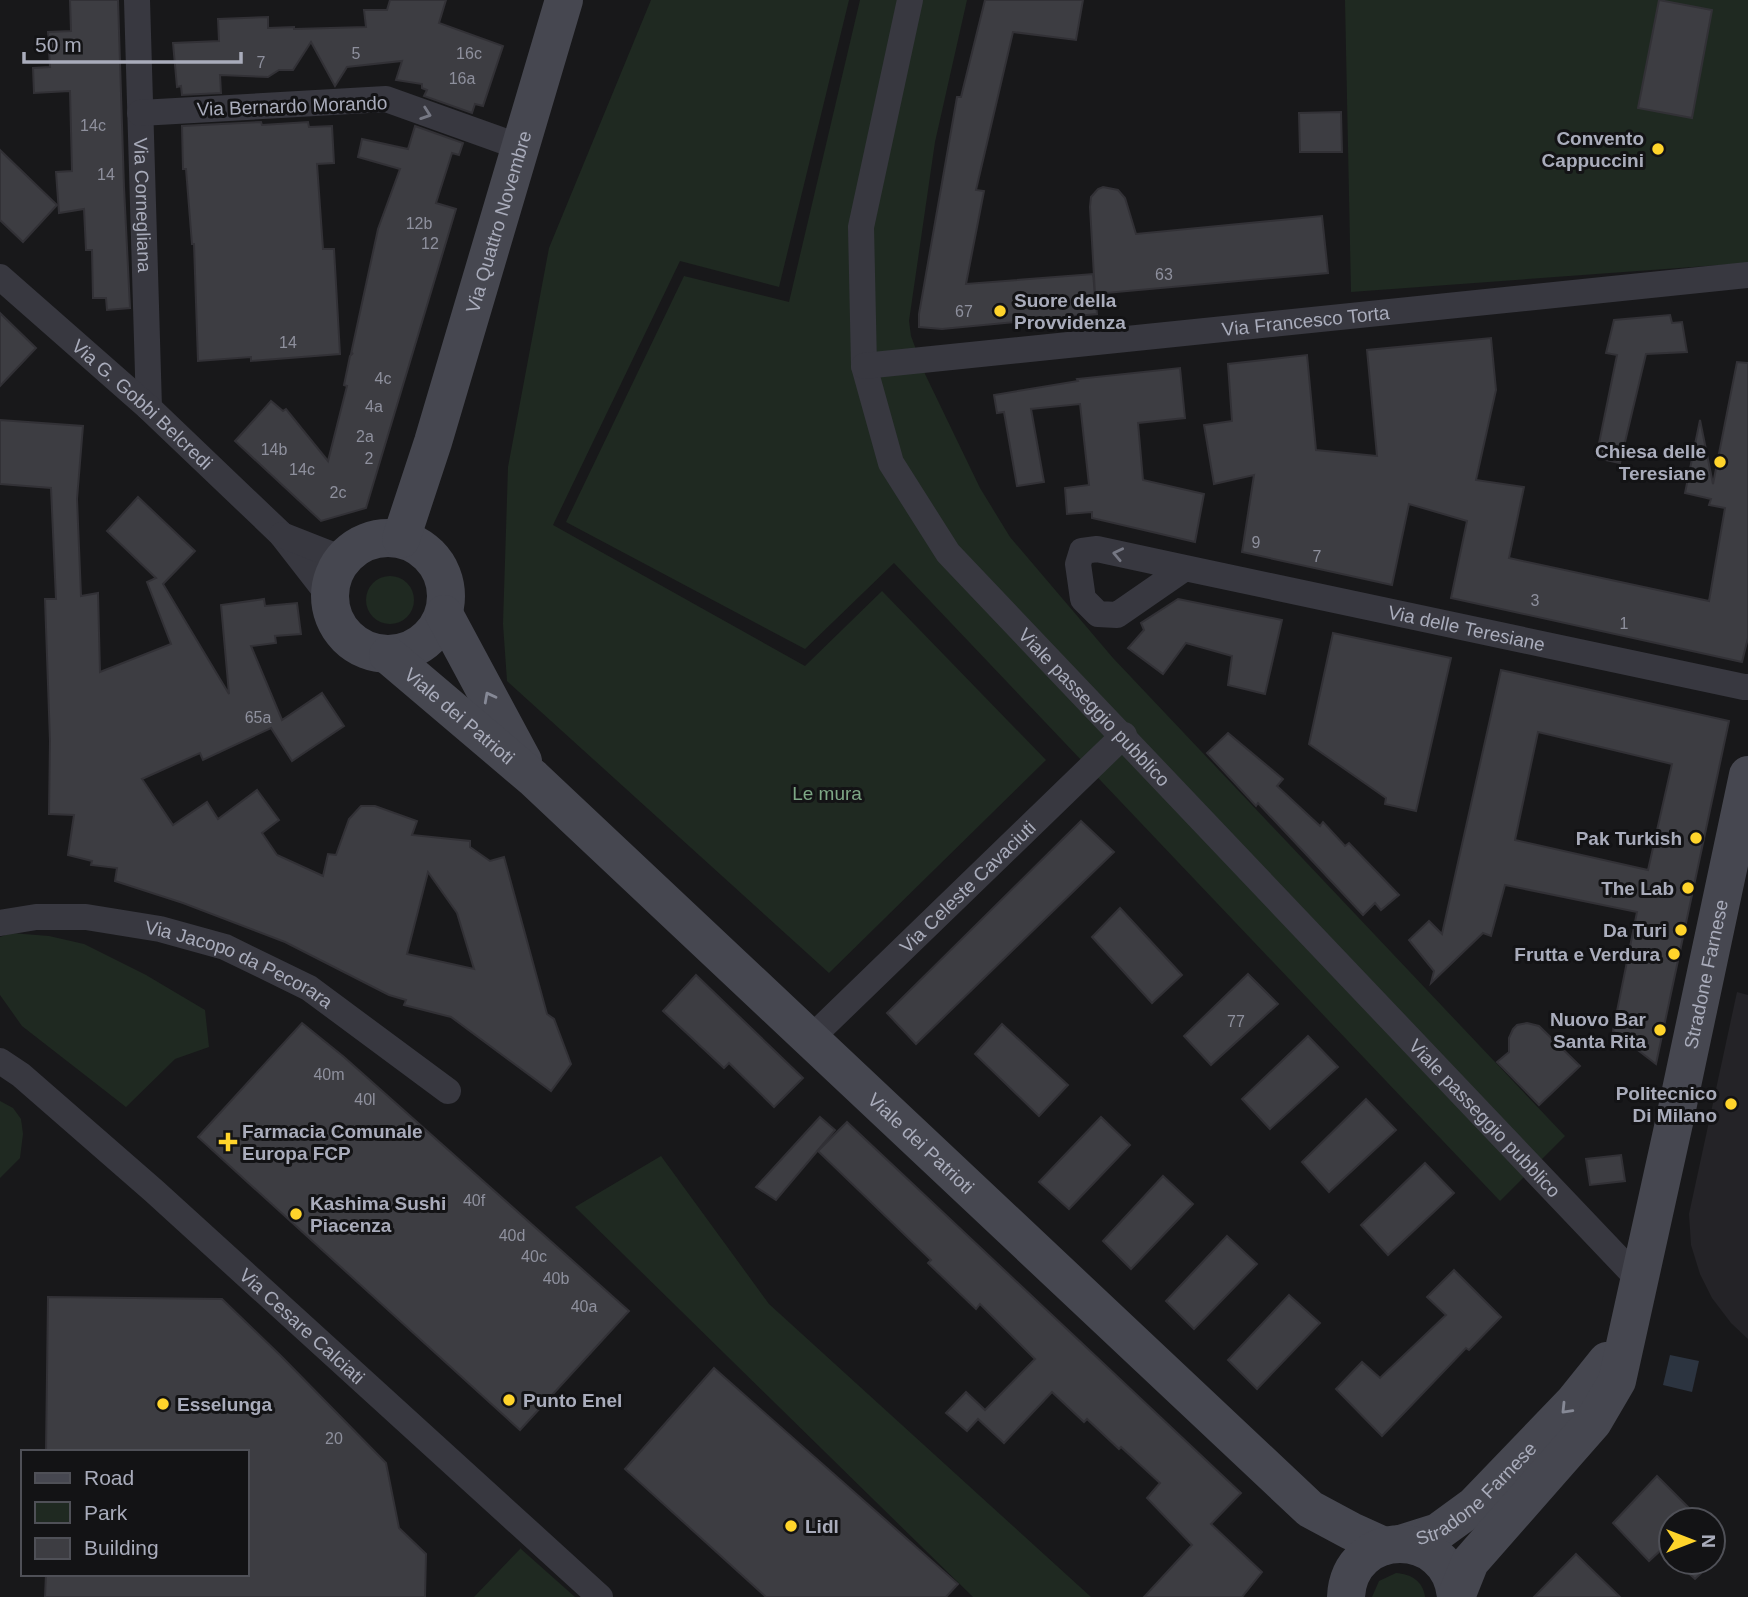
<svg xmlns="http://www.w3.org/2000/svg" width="1748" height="1597" font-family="Arial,sans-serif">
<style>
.built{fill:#242327}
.green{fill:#1f2921}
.water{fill:#2c3440}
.building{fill:#3d3d42;stroke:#323136;stroke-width:2;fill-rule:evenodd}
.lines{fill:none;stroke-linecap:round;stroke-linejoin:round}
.street{stroke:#383840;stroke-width:26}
.secondary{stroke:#464750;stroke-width:38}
.oneway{stroke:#767884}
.oneway2{stroke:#868996}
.poi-dot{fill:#ffd42b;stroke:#131315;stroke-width:2.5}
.labels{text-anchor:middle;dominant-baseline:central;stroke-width:6;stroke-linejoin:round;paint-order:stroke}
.number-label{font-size:16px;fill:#8e909d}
.street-label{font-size:19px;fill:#a9acbb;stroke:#131315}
.poi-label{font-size:19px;font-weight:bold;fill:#a9acbb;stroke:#131315;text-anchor:end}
.park-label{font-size:19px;fill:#7ea886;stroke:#131315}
</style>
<rect width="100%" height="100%" fill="#18181a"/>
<path class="built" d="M1737,992L1748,995V1339L1731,1323L1712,1298L1700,1274L1691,1245L1689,1214Z"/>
<g class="green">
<path d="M651,0H849L779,287L680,261L553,525L805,666L882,591L1046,760L829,973L507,681L503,624L508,467L549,248Z"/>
<path d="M860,0H967L935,142L909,321L911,336L925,374L980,488L1010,537L1113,658L1565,1136L1500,1201L894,563L805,649L566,522L684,276L789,302Z"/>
<path d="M1345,0H1748V263L1351,292Z"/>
<circle cx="390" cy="600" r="24"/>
<path d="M11,933L49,936L84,944L146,975L205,1010L209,1047L175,1059L126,1107L22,1026L0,995V937Z"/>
<path d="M0,1101L13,1108L21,1119L23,1134L20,1158L0,1178Z"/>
<path d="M661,1156L769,1304L1091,1597H973L575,1207Z"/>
<path d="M521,1548V1549L575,1597H474Z"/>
<path d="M1396,1573C1411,1574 1423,1581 1425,1597H1372L1379,1581Z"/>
</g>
<path class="water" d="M1670,1355L1699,1361L1692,1392L1663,1385Z"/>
<g class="building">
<path d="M70,0H118L124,187L130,308L107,310L106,298H93L92,250H86L84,209L59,213L56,172L72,171L70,91L34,93L33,68L50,67L48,32L71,31Z"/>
<path d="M390,0H446L439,23L503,46L483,106L475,104L472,113L424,96L427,90L422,88V84L396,80L402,61L347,67L335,86L311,42L293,70H279L268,77L220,75L221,93L182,95L181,86L177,87L173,43L219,41L218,19L268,17V28L294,27V29L366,27L364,10H387Z"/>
<path d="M985,0H1083L1076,40L1013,32L976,190L984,191L966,284L1093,274L1097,314L942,329L919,327V314L957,97H961Z"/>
<path d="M1659,0L1712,10L1692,118L1638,108Z"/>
<path d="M1341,112L1342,152H1300L1299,113Z"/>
<path d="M261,122L262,125L308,122L309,127L332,126L334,163L317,164L323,249H334L340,354L251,361V357L198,361L194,244H192L186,169H183L182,126Z"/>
<path d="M415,126L463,143L459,155L452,153L436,203L456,209L366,508L321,521L235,441L271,401L283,411L286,409L328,461L347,386L344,385L350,356L353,353L351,354L378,229L400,169L358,157L362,139L408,149Z"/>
<path d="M0,150L57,205L23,242L0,220Z"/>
<path d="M1103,187L1118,190L1125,198L1136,234L1322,216L1328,273L1095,294L1090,207L1091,197L1098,189Z"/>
<path d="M0,313L36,348L0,386Z"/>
<path d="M1670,315L1672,323L1682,322L1687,352L1646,354L1620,463L1596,458L1617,355L1606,353L1614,320Z"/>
<path d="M1491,338L1496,390L1476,480L1524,487L1509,558L1709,601L1725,508L1709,505L1711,499L1685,493L1700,420L1713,484L1737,362L1748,363V638L1742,662L1451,598L1467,521L1409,504L1392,585L1242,552L1254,475L1214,484L1204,425L1232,421L1228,364L1307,355L1316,450L1377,456L1367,350Z"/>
<path d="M1180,368L1185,418L1138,423L1143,480L1204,494L1195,542L1092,518V512L1067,514L1065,488L1089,485L1080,404L1031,409L1044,482L1017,486L1004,412L997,413L994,395L1078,381L1077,379Z"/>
<path d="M0,420L83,426L77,499L81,596L98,593L100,672L171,644L147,582L156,578L107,531L138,497L195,551L163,584L229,694L221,605L264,599L265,606L297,603L301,634L275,636L276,643L251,646L282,720L322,693L344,726L292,761L271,728L203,760L200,753L142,779L173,825L207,802L218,819L257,790L279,820L262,833L277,855L323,876L328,854L336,855L349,819L361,806H375L417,821L412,835L470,841V847L490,861L504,857L547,1014L554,1019L571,1064L551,1091L451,1017L404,1005L406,1000L389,995L285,942L183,903L115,881L117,868L91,865L92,861L68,855L74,815L49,814L50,741L45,599H56L51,488L0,484ZM428,872L457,913L474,969L407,954Z"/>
<path d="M1178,599L1282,620L1265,694L1228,685L1232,656L1186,643L1163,674L1128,648L1144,630L1141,623Z"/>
<path d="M1333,633L1451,658L1416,811L1385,804L1386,798L1309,744Z"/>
<path d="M1501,670L1729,721L1656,1064L1613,1031L1637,912L1505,885L1491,936L1483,933L1431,983L1434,971L1409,940L1429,921L1442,934ZM1538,732L1672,764L1648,870L1515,840Z"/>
<path d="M1228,733L1283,779L1277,786L1320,826L1323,822L1345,846L1349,843L1399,895L1381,910L1375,903L1363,915L1258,803L1256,806L1207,753Z"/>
<path d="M1081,821L1114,852L916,1044L887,1013Z"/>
<path d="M1120,908L1182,975L1152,1003L1092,937Z"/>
<path d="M1248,974L1278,1004L1211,1065L1184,1036Z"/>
<path d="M696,975L803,1078L774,1107L729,1063L724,1068L663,1011Z"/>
<path d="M302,1023L344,1057L629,1311L520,1430L198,1137Z"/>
<path d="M1527,1023L1539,1026L1580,1066L1539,1105L1497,1062L1509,1052V1038L1513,1029L1517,1025Z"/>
<path d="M1002,1024L1068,1085L1039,1116L975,1054Z"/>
<path d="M1308,1036L1338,1067L1270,1129L1242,1099Z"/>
<path d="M1366,1099L1396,1130L1329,1192L1302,1162Z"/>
<path d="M820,1117L835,1130L776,1200L756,1187Z"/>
<path d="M1101,1117L1130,1145L1069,1209L1039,1182Z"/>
<path d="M847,1122L1241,1493L1211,1524L1262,1572L1242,1597H1144L1192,1545L1147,1498L1160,1483L1121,1447L1119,1449L1087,1419L1084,1422L1052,1392L1004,1443L978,1419L967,1431L946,1413L966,1392L985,1410L1035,1359L980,1304L976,1309L928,1263L931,1260L818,1151Z"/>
<path d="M1621,1155L1625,1181L1590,1185L1586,1159Z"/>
<path d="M1425,1163L1454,1193L1388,1255L1361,1225Z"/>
<path d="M1163,1176L1193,1204L1131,1269L1103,1241Z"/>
<path d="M1227,1236L1257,1264L1194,1329L1166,1301Z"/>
<path d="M1454,1270L1501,1317L1469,1350L1466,1348L1382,1436L1336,1389L1362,1362L1380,1378L1446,1315L1427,1297Z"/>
<path d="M1289,1295L1320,1323L1257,1389L1228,1360Z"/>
<path d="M48,1297L222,1299L281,1356L386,1463L399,1528L426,1554L425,1597H45L46,1574H247V1452H46Z"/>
<path d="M714,1368L958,1584L946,1597H766L625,1469Z"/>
<path d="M1657,1476L1701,1520H1671V1558L1662,1549L1649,1561L1613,1523Z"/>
<path d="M1576,1554L1587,1565L1620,1597H1534Z"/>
<path d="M1676,1562H1713L1695,1579Z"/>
</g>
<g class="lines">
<g class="street">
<path id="s1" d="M137,0L149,408"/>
<path id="s2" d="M910,0L861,227L864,366L891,463L948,553L1639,1280"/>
<path d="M140,113L386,99L520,147"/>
<path id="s3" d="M0,277L149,408L281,534L330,597"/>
<path id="s4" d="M864,366L1748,275"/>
<path d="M282,535L343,559"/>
<path id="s5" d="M1185,568L1117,615L1098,614L1083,599L1078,564L1082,551L1097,549L1185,568L1744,687H1748"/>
<path id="s6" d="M0,923L36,917H86L160,929L225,947L309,988L448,1091"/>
<path id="s7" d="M810,1039L1124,735"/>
<path id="s8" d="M0,1061L21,1075L154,1191L600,1597"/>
</g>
<g class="secondary">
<circle cx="388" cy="596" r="58"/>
<path id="s9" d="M401,539L433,442L564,0"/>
<path d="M444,614L523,761"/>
<path id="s10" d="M388,655L533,778L1310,1509L1351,1531L1384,1546"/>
<path id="s11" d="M1400,1544L1438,1532L1475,1505L1574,1402L1607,1361"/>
<path d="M1346,1597C1349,1527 1450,1526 1456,1597"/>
<path id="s12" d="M1456,1597L1470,1562L1593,1422L1617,1381L1674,1123L1748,775"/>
</g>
</g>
<defs><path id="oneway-chevron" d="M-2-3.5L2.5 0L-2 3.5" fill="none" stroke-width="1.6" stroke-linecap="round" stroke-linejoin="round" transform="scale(1.75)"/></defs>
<g class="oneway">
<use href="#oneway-chevron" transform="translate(426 114) rotate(19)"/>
<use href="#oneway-chevron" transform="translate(1118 554) rotate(-168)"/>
</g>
<g class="oneway2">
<use href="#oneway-chevron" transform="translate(489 697) rotate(-118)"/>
<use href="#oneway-chevron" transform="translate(1566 1409) rotate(134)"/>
</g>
<g class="poi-dot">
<circle cx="1658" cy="149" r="7"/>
<circle cx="1000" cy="311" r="7"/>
<circle cx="1720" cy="462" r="7"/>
<circle cx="1696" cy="838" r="7"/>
<circle cx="1688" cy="888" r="7"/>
<circle cx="1681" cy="930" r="7"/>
<circle cx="1674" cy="954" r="7"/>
<circle cx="1660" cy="1030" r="7"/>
<circle cx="1731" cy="1104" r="7"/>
<path d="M224.5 1131.5h7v7h7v7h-7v7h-7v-7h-7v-7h7z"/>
<circle cx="296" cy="1214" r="7"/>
<circle cx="509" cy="1400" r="7"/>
<circle cx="163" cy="1404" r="7"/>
<circle cx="791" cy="1526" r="7"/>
</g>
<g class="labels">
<g class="number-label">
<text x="356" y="53">5</text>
<text x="469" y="53">16c</text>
<text x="261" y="62">7</text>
<text x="462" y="78">16a</text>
<text x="93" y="125">14c</text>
<text x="106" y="174">14</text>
<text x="419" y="223">12b</text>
<text x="430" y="243">12</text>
<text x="1164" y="274">63</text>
<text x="964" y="311">67</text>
<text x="288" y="342">14</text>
<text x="383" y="378">4c</text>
<text x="374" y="406">4a</text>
<text x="365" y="436">2a</text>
<text x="274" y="449">14b</text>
<text x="369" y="458">2</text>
<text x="302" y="469">14c</text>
<text x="338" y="492">2c</text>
<text x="1256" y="542">9</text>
<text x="1317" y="556">7</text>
<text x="1535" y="600">3</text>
<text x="1624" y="623">1</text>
<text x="258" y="717">65a</text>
<text x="1236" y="1021">77</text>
<text x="329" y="1074">40m</text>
<text x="365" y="1099">40l</text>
<text x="474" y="1200">40f</text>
<text x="512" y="1235">40d</text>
<text x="534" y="1256">40c</text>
<text x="556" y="1278">40b</text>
<text x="584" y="1306">40a</text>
<text x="334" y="1438">20</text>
</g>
<g class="street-label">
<text transform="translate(292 106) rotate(-2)">Via Bernardo Morando</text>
<text stroke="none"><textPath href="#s1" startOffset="205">Via Cornegliana</textPath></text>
<text stroke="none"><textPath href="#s9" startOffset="332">Via Quattro Novembre</textPath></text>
<text stroke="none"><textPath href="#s4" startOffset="444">Via Francesco Torta</textPath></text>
<text stroke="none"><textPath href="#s3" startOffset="191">Via G. Gobbi Belcredi</textPath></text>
<text stroke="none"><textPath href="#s5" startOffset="565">Via delle Teresiane</textPath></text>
<text stroke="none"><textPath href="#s2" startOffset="791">Viale passeggio pubblico</textPath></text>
<text stroke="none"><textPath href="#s10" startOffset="94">Viale dei Patrioti</textPath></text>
<text stroke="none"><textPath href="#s7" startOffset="219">Via Celeste Cavaciuti</textPath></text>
<text stroke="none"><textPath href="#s6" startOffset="248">Via Jacopo da Pecorara</textPath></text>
<text stroke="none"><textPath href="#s12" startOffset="688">Stradone Farnese</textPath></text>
<text stroke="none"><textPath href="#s2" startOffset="1358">Viale passeggio pubblico</textPath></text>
<text stroke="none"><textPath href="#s10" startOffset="723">Viale dei Patrioti</textPath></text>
<text stroke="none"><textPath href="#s8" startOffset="402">Via Cesare Calciati</textPath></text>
<text stroke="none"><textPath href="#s11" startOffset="93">Stradone Farnese</textPath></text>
</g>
<g class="poi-label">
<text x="1644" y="138">Convento<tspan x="1644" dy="22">Cappuccini</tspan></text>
<text x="1014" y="300" text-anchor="start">Suore della<tspan x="1014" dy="22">Provvidenza</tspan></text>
<text x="1706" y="451">Chiesa delle<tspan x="1706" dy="22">Teresiane</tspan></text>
<text x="1682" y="838">Pak Turkish</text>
<text x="1674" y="888">The Lab</text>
<text x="1667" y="930">Da Turi</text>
<text x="1660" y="954">Frutta e Verdura</text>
<text x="1646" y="1019">Nuovo Bar<tspan x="1646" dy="22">Santa Rita</tspan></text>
<text x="1717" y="1093">Politecnico<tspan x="1717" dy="22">Di Milano</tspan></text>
<text x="242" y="1131" text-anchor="start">Farmacia Comunale<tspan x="242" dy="22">Europa FCP</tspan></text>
<text x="310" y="1203" text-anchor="start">Kashima Sushi<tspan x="310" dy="22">Piacenza</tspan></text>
<text x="523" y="1400" text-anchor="start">Punto Enel</text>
<text x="177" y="1404" text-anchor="start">Esselunga</text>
<text x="805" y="1526" text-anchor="start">Lidl</text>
</g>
<g class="park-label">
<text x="827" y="793">Le mura</text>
</g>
</g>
<rect x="21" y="1450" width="228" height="126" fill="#131315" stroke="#4f5057" stroke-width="2"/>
<rect x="35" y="1473" width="35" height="10" fill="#464750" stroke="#4f5057" stroke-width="2"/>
<text x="84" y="1485" font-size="21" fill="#a9acbb">Road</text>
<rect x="35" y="1502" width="35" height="21" fill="#1f2921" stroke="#4f5057" stroke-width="2"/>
<text x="84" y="1520" font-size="21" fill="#a9acbb">Park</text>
<rect x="35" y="1538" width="35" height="21" fill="#3d3d42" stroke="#4f5057" stroke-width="2"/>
<text x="84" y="1555" font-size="21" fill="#a9acbb">Building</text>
<g transform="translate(1692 1541) rotate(90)"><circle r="33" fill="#131315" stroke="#4f5057" stroke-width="2"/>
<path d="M0-5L12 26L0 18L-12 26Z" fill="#ffd42b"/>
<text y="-10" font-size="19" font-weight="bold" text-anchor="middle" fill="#a9acbb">N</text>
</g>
<path d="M24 52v10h217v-10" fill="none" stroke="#a9acbb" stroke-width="3.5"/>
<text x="35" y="52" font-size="21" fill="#a9acbb" stroke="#131315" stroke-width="5" paint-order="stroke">50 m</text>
</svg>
